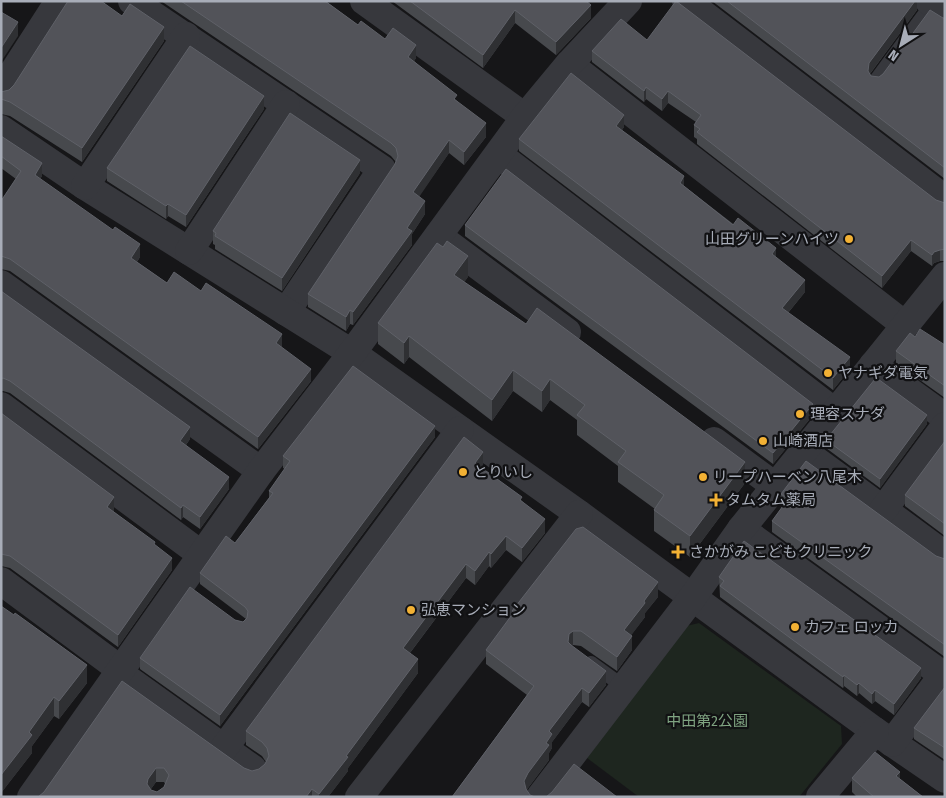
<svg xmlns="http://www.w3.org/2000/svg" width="946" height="798" font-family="'Fira Sans Condensed','Noto Sans JP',sans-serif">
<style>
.green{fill:#1e261f}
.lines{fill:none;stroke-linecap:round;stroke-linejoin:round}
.service{stroke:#37383d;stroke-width:14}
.minor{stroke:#37383d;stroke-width:28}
.wall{fill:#47494d;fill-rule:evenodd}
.shaded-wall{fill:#2f3033}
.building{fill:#525359;stroke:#5f6168;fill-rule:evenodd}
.poi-dot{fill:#f2b134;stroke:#111113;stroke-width:2}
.labels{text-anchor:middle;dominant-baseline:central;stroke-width:4.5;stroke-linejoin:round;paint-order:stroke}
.poi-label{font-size:15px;fill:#a8adb8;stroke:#111113;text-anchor:start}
.park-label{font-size:15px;fill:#7fa381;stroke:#111113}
</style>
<rect width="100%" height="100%" fill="#161618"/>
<path class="green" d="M699,623L841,726L842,744L799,797H639L587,758L682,627Z"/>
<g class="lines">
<g class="service">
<path d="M876,80L932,4"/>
<path d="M591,663L624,687"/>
</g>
<g class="minor">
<path d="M132,1L382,169L286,312"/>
<path d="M364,1L525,117"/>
<path d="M686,1L945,199"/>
<path d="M929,1L945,14"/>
<path d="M569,64L905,325"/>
<path d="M1,91L59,1"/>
<path d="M1,129L85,186L352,353L579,514L875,731L945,779"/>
<path d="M499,155L835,412"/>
<path d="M85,186L186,36"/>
<path d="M438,236L567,332"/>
<path d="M189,251L286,104"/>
<path d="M1,284L261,471"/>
<path d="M873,365L945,417"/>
<path d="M1,406L202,555"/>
<path d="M714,441L775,486"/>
<path d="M803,451L945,555"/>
<path d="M883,510L945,426"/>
<path d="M741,529L943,675L892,743"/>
<path d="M1,581L121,670"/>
<path d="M119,673L253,769"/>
<path d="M224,748L460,430"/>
<path d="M31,797L261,471L352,353L525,117L569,64L628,1"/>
<path d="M359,797L579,514"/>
<path d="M540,797L692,598L741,529L945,276"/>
<path d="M820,797L875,731"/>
</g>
</g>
<g class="wall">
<path d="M161,1H325L358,25L385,39L416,58L414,61L457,101L486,137L464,165L449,153L419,196L425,214L412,234V245L353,325L350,324L346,331L308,307V294L395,164L396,162L391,156Z"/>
<path d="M392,1H586L591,18L556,55L515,23L483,68Z"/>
<path d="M712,1H917V10L870,74L871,76L879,77L943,18H945V179Z"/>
<path d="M122,16L164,41L82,162L10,116L1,114V92L9,90Z"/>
<path d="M647,40L936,200L945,203V261H940L934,263L932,266L911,251L882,288L697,144V139L694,137V125L696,122L668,103L662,111L646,99L644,102L592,62V51Z"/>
<path d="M264,109L186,227L168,216L166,219L107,181V168Z"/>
<path d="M624,127L622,130L684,186L776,257L805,292L788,313L850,369L833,390L519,151V139Z"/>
<path d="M1,136L42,176L40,179L140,257L137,262L167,283L282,346L281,348L311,381L258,449L10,271L1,269V201L16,179L1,168Z"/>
<path d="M360,173L282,291L215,249V245L213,244V231Z"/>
<path d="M465,225L813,415L773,464L465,236Z"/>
<path d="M468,277L464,282L745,483L690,557L654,531V510L655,509L618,482V466L577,435V420L550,400L542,412L513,391L492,421L409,357L404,364L378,344V323Z"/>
<path d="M1,291L190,439L186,445L229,489L200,529L183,517L181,520L10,393L3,391H1Z"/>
<path d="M915,337L945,345V398L896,363V351Z"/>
<path d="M1,413L114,510L113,511L155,545L172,570L118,647L10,568L1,566Z"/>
<path d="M927,424L880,488L826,448V440Z"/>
<path d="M435,437L220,726L140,669V658L235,620L243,622L246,619L200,584V573L235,543L269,498V491L285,469L283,468V456Z"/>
<path d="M945,441V536L905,506V495Z"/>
<path d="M483,466L482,468L522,501L545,533L522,562L506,550L491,568L489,566L475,585L466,578L410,653L418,673L348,768V771L328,797H38L44,792L122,681L244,768L252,771L259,769L265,764L266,762L262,756L246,745V731ZM156,782H164L165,784L164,787L157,792L151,790V789Z"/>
<path d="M781,494L936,556L945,559V657L772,532V521L783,506L781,505Z"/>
<path d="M719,577L921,678L894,715L875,701L872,704L859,693L857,696L844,686L843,688L720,597Z"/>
<path d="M658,597L645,613V617L631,635L632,650L617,671L581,646L573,645L571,646L606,685L589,707L582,702L552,742V748L549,753V760L528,788L527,790L530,795L452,797L527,695L486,664V650L512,615V611Z"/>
<path d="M1,606L87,683L59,719L54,716L32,746V753L1,793Z"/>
<path d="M945,687V760L914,739V728Z"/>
<path d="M852,778L900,779L923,797H857L852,792Z"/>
</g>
<g class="shaded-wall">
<path d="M915,1H917V10L869,75L868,71L869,63Z"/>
<path d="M591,5V18L556,55V42Z"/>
<path d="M515,10V23L483,68V55Z"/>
<path d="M18,22V36L1,62V48Z"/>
<path d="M164,27V41L82,162V148Z"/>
<path d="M416,45V58L408,70V57Z"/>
<path d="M646,87V99L644,102V91Z"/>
<path d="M668,91V103L662,111V99Z"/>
<path d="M264,96V109L186,227V215Z"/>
<path d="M624,115V127L616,138V126Z"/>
<path d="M486,123V137L464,165V152Z"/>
<path d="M449,140V153L413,206V192Z"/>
<path d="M360,160V173L282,291V278Z"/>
<path d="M42,163V176L35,187V175Z"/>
<path d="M684,176V189L680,183Z"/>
<path d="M425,201V214L412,234V245L353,325V312L407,228Z"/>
<path d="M168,204V216L166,219V206Z"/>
<path d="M911,240V251L882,288V276Z"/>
<path d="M140,244V257L131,270V258Z"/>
<path d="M776,248V261L772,254Z"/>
<path d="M940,250V261L934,263L932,266V255L934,252Z"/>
<path d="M468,256V277L454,296V275Z"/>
<path d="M805,280V292L782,320V308Z"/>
<path d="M350,310V324L346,331V317Z"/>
<path d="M282,334V346L276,356V343Z"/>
<path d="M409,336V357L404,364V343Z"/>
<path d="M850,357V369L833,390V378Z"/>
<path d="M311,369V381L258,449V437Z"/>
<path d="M513,370V391L492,421V400Z"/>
<path d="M550,379V400L542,412V391Z"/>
<path d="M813,404V415L773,464V453Z"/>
<path d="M927,415V424L880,488V479Z"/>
<path d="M435,426V437L220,726V715Z"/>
<path d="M190,427V439L180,453V441Z"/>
<path d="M483,452V466L475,477V463Z"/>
<path d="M745,462V483L690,557V536Z"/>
<path d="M229,477V489L200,529V517Z"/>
<path d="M114,497V510L107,519V507Z"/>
<path d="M183,505V517L181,520V508Z"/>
<path d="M545,519V533L522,562V548Z"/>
<path d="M506,536V550L491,568V554Z"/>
<path d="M489,552V566L475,585V571Z"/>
<path d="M172,558V570L118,647V635Z"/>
<path d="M466,564V578L403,662V648Z"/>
<path d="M658,582V597L645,613V617L624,645V630L644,601Z"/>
<path d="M573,631V645L569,648L568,642L569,634Z"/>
<path d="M632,636V650L617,671V657Z"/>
<path d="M418,659V673L348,768V771L328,797H319V794L346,756Z"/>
<path d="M87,665V683L59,719V701Z"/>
<path d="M921,668V678L894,715V704Z"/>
<path d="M606,671V685L589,707V693Z"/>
<path d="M844,675V686L843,688V677Z"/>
<path d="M859,683V693L857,696V685Z"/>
<path d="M582,688V702L552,742V748L549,753V760L528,788L524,795V781L528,773L546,743L549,731Z"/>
<path d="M875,690V701L872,704V694Z"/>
<path d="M54,697V716L32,746V753L1,793V775L29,732Z"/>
<path d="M156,768V782L148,793L147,784L148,779Z"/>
<path d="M900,772V786L896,776Z"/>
<path d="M312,789V797H306Z"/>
</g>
<g class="building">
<path d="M68,1H101L122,16L130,4L164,27L82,148L10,102L1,99V92L9,90L14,85Z"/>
<path d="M181,1H325L358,25L361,21L385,39L393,28L416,45L408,57L457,95L454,99L486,123L464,152L449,140L413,192L425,201L407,228L412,231L353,312L350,310L346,317L308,294L395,164L398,156L396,148L391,143Z"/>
<path d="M410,1H586L591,5L556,42L515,10L483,55Z"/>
<path d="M676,1L936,200L945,203V249L940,250L934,252L932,255L911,240L882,276L697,132L700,129L694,125L701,115L668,91L662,99L646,87L644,91L592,51L621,19L647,40Z"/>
<path d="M727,1H915L869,63L868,71L871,76L879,77L883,74L930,10L943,18H945V168Z"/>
<path d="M1,12L18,22L1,48Z"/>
<path d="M190,46L264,96L186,215L168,204L166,206L107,168Z"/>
<path d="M571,73L624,115L616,126L684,176L680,183L733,225L738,218L776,248L772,254L805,280L782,308L850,357L833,378L519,139Z"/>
<path d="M290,113L360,160L282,278L215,236L216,233L213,231Z"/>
<path d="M1,136L42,163L35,175L113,230L115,227L140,244L131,258L167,283L174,272L201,291L206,283L282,334L276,343L311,369L258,437L10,259L1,256V201L21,171L1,156Z"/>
<path d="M506,169L813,404L773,453L465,225Z"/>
<path d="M447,241L468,256L454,275L526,324L537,308L745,462L690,536L654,510L664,495L618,462L626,451L577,415L585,405L550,379L542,391L513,370L492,400L409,336L404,343L378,323L437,243L443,247Z"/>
<path d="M1,291L190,427L180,441L229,477L200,517L183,505L181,508L10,381L3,378L1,379Z"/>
<path d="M920,329L945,345V386L896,351L910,333L915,337Z"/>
<path d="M353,366L435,426L220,715L140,658L190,587L235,620L243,622L247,618L248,611L245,607L200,573L226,536L235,543L273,493L269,491L290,461L283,456Z"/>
<path d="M875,379L877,381L878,379L927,415L880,479L826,440Z"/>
<path d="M1,413L114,497L107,507L155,542L154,544L172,558L118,635L10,556L1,554Z"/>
<path d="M464,437L483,452L475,463L522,497L520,500L545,519L522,548L506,536L491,554L489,552L475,571L466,564L403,648L418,659L346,756L348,757L319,794L312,789L306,797H38L44,792L122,681L244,768L252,771L259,769L265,764L269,756L267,748L262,742L246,731ZM156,768H164L169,775L164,787L157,792L151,790L147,784L148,779Z"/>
<path d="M945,441V524L905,495Z"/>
<path d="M806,461L936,556L945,559V645L772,521L788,499L781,494Z"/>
<path d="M583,527L658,582L644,601L645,603L624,630L632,636L617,657L581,631H573L569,634L568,642L571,645L606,671L589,693L582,688L549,731L552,734L546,743L549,745L528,773L524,781L526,789L530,795L535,797H452L534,686L486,650L514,612L512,611L576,529Z"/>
<path d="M744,541L921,668L894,704L875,690L872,694L859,683L857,685L844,675L843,677L720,586L724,581L719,577Z"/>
<path d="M1,606L14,615L15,613L87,665L59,701L54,697L29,732L32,735L1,775Z"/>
<path d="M945,687V748L914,728Z"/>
<path d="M875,752L900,772L896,776L923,797H874L852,778Z"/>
<path d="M574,764L617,797H546L552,792Z"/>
</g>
<g class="poi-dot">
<circle cx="849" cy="239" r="5"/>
<circle cx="828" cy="373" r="5"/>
<circle cx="800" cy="414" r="5"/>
<circle cx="763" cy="441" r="5"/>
<circle cx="463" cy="472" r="5"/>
<circle cx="703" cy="477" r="5"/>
<path d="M713.5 492.5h5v5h5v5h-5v5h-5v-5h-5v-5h5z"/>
<path d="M675.5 544.5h5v5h5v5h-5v5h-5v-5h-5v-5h5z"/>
<circle cx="411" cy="610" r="5"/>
<circle cx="795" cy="627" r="5"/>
</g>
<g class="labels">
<g class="poi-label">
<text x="839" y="239" text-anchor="end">山田グリーンハイツ</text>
<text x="838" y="373">ヤナギダ電気</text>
<text x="810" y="414">理容スナダ</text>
<text x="773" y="441">山崎酒店</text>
<text x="473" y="472">とりいし</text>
<text x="713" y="477">リープハーベン八尾木</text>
<text x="726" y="500">タムタム薬局</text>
<text x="689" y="552">さかがみ こどもクリニック</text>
<text x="421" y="610">弘恵マンション</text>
<text x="805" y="627">カフェ ロッカ</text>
</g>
<g class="park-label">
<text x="707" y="721">中田第2公園</text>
</g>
</g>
<rect width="946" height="798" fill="none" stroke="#a8adb8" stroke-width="5"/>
<g transform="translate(901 45) rotate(216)" stroke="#111113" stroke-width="4" paint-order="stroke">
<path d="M0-4L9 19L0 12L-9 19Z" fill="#a8adb8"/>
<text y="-8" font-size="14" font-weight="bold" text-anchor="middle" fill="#a8adb8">N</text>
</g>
</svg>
